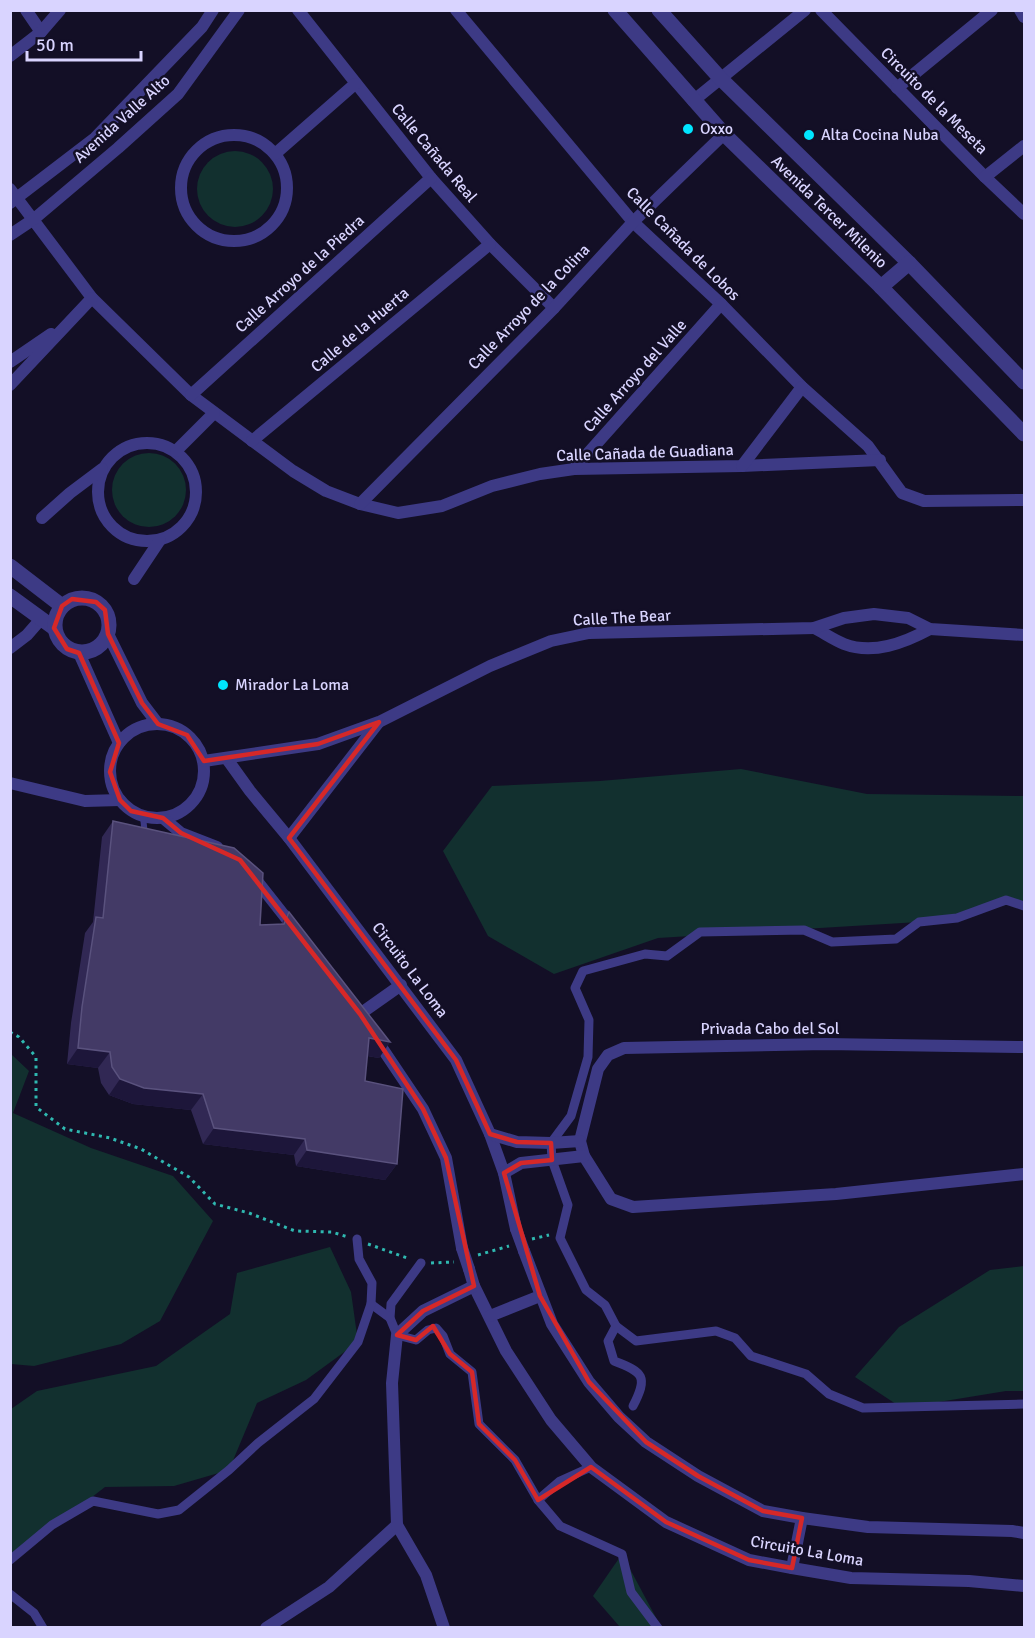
<svg xmlns="http://www.w3.org/2000/svg" width="1035" height="1638" font-family="Signika,sans-serif">
<style>
.green{fill:#12302f}
.lines{fill:none;stroke-linecap:round;stroke-linejoin:round}
.path{stroke:#2fb8b0;stroke-width:3;stroke-dasharray:3 4.5;stroke-linecap:butt}
.service{stroke:#3d3a85;stroke-width:6}
.pedestrian{stroke:#3d3a85;stroke-width:9}
.minor{stroke:#3d3a85;stroke-width:12}
.tertiary{stroke:#3d3a85;stroke-width:15}
.minor-bridge{stroke:#3d3a85;stroke-width:12}
.wall{fill:#312854}
.shaded-wall{fill:#1d163a}
.building{fill:#433a66;stroke:#5a527e;stroke-width:1.5}
.marked{fill:none;stroke:#d62828;stroke-width:4.5;stroke-linejoin:round}
.poi-dot{fill:#00e5ff;stroke:#130f26;stroke-width:2}
.labels{text-anchor:middle;dominant-baseline:central;stroke-width:5;stroke-linejoin:round;paint-order:stroke}
.street-label{font-size:16px;fill:#d9d4ff;stroke:#130f26}
.poi-label{font-size:16px;fill:#d9d4ff;stroke:#130f26;text-anchor:start}
</style>
<rect width="100%" height="100%" fill="#130f26"/>
<g class="green">
<circle cx="235" cy="189" r="38"/>
<circle cx="149" cy="490" r="37"/>
<path d="M741,769L867,794L1024,796V909L1016,903L919,922L658,938L554,974L488,936L443,851L492,786L600,781Z"/>
<path d="M11,1054L29,1071L13,1113L91,1148L173,1176L213,1221L160,1321L121,1344L34,1366L11,1364Z"/>
<path d="M330,1247L351,1292L358,1342L306,1380L257,1403L229,1470L174,1486L105,1487L11,1560V1409L37,1391L156,1366L230,1314L237,1273Z"/>
<path d="M1024,1266V1391H1006L902,1408L855,1377L899,1327L990,1270Z"/>
<path d="M622,1554L661,1627H620L593,1596Z"/>
</g>
<g class="lines">
<g class="path">
<path d="M10,1032L19,1037L36,1057V1107L65,1129L110,1138L141,1149L189,1177L215,1204L249,1213L295,1231L332,1232L348,1237"/>
<path d="M532,1239L549,1235"/>
<path d="M368,1244L410,1259"/>
<path d="M478,1255L509,1246"/>
<path d="M431,1263L454,1262"/>
</g>
<path class="service" d="M143,816L145,836"/>
<g class="pedestrian">
<path d="M1024,906L1006,900L957,918L919,922L896,939L832,942L804,930L700,932L667,956L645,954L583,971L575,988L589,1020L588,1057L571,1116L551,1143L552,1160L568,1205L560,1238L586,1290L605,1305L616,1326L636,1341L716,1331L735,1338L751,1356L806,1374L829,1394L863,1408L1024,1404"/>
<path d="M421,1263L391,1304L390,1318L397,1335L416,1340L428,1330L436,1328L443,1336L450,1354L472,1372L479,1424L515,1460L538,1500L560,1526L622,1554L631,1592L658,1628"/>
<path d="M371,1304L390,1318"/>
<path d="M616,1326L608,1341L614,1361C644,1372 648,1377 633,1406"/>
<path d="M538,1500L560,1481L591,1467"/>
<path d="M10,1560L52,1525L93,1501L158,1514L179,1510L229,1470L258,1443L314,1399L358,1342L371,1304L372,1283L359,1259L357,1239"/>
<path d="M10,1594L34,1613L43,1628"/>
</g>
<g class="minor">
<path d="M26,10L41,32"/>
<path d="M298,10L431,178L490,244L554,308"/>
<path d="M456,10L633,222L721,304L802,387L868,446L902,493L924,501L1024,500"/>
<path d="M821,10L985,177L1024,214"/>
<path d="M1020,10L1024,17"/>
<path d="M10,56L41,32L60,10"/>
<path d="M897,88L992,10"/>
<path d="M693,101L805,10"/>
<circle cx="234" cy="188" r="53"/>
<path d="M275,154L355,84"/>
<path d="M985,177L1024,146"/>
<path d="M10,189L92,298L191,395L293,471L326,491L360,504L398,513L442,506L492,486L540,474L574,469L742,466L880,460"/>
<path d="M10,203L95,138L202,27L213,10"/>
<path d="M10,235L34,219L118,148L178,94L239,10"/>
<path d="M10,362L51,334"/>
<path d="M10,385L92,298"/>
<path d="M191,395L431,178"/>
<path d="M252,441L490,244"/>
<circle cx="147" cy="492" r="49"/>
<path d="M176,451L214,413"/>
<path d="M742,466L802,387"/>
<path d="M574,469L721,304"/>
<path d="M360,504L554,308L633,222L724,134"/>
<path d="M42,518L70,493L102,469"/>
<path d="M134,579L160,540"/>
<path d="M814,628C824,633 834,640 844,644C873,655 904,643 930,629"/>
<path d="M108,634L142,703L158,724"/>
<path d="M10,648L27,635L41,619"/>
<path d="M79,653L119,743"/>
<circle cx="157" cy="771" r="47"/>
<path d="M227,759L250,791L289,838L456,1060L490,1134L504,1173L516,1229"/>
<path d="M204,761L318,744L379,722L490,666L551,641L589,633L814,628L844,618L874,614L908,618L930,629L1024,635"/>
<path d="M10,783L85,801L120,800"/>
<path d="M163,818L181,833L217,847"/>
<path d="M289,838L378,723"/>
<path d="M253,876L294,928"/>
<path d="M360,1014L401,985"/>
<path d="M376,1039L423,1109L446,1158L462,1248"/>
<path d="M1024,1047L826,1044L624,1048L608,1055L598,1069L580,1141L584,1156L611,1199L633,1207L836,1194L1024,1174"/>
<path d="M490,1134L517,1142L551,1143L580,1141"/>
<path d="M504,1173L521,1163L584,1156"/>
<path d="M524,1251L552,1324L589,1382L619,1417L646,1442L698,1476L763,1511L802,1518L868,1527L1012,1531L1024,1533"/>
<path d="M469,1269L474,1286L506,1351L551,1420L591,1467L666,1522L749,1560L792,1568L851,1578L969,1581L1024,1586"/>
<path d="M490,1316L540,1296"/>
<path d="M792,1568L802,1518"/>
<path d="M266,1628L329,1587L397,1525"/>
<path d="M444,1628L426,1575L397,1525L392,1383L397,1335L423,1311L474,1286"/>
</g>
<g class="tertiary">
<path d="M615,10L724,134L881,287L1024,434"/>
<path d="M659,10L720,78L909,263L1024,382"/>
<path d="M881,287L909,263"/>
<path d="M10,566L62,606"/>
<path d="M10,596L54,628"/>
<circle cx="82" cy="625" r="27"/>
</g>
<g class="minor-bridge">
<path d="M516,1229L524,1251"/>
<path d="M462,1248L469,1269"/>
</g>
</g>
<path class="wall" d="M113,821L260,925L281,924L289,912L390,1042L379,1058L367,1056L365,1081L397,1164L385,1180L296,1166L294,1155L203,1144L191,1110L133,1104L109,1095L101,1083L98,1068L67,1064L71,1023L85,933L93,922L102,837Z"/>
<g class="shaded-wall">
<path d="M369,1038L390,1042L379,1058L357,1054Z"/>
<path d="M78,1048L110,1052L98,1068L67,1064Z"/>
<path d="M120,1079L203,1094L191,1110L133,1104L109,1095Z"/>
<path d="M214,1128L305,1139L294,1155L203,1144Z"/>
<path d="M307,1150L397,1164L385,1180L296,1166Z"/>
</g>
<path class="building" d="M113,821L234,848L263,873L260,925L284,924L289,912L390,1042L369,1038L365,1081L403,1089L397,1164L307,1150L305,1139L214,1128L203,1094L144,1088L120,1079L112,1067L110,1052L78,1048L82,1007L96,917L103,918Z"/>
<path class="marked" d="M72,599L96,602L105,610L108,634L142,703L158,724L187,735L204,761L318,744L379,722L289,838L456,1060L490,1134L517,1142L551,1143L552,1160L521,1163L504,1173L540,1296L589,1382L646,1442L698,1476L763,1511L802,1518L792,1568L749,1560L666,1522L591,1467L538,1500L515,1460L479,1424L472,1372L450,1354L433,1326L416,1340L397,1335L423,1311L474,1286L446,1158L423,1109L360,1014L240,860L181,833L163,818L131,811L120,800L110,772L119,743L79,653L67,649L54,628L62,606Z"/>
<g class="poi-dot">
<circle cx="688" cy="129" r="6"/>
<circle cx="809" cy="135" r="6"/>
<circle cx="223" cy="685" r="6"/>
</g>
<g class="labels">
<g class="street-label">
<text transform="translate(934 101) rotate(45)">Circuito de la Meseta</text>
<text transform="translate(122 119) rotate(-42)">Avenida Valle Alto</text>
<text transform="translate(434 153) rotate(50)">Calle Cañada Real</text>
<text transform="translate(829 212) rotate(44)">Avenida Tercer Milenio</text>
<text transform="translate(683 244) rotate(45)">Calle Cañada de Lobos</text>
<text transform="translate(300 274) rotate(-42)">Calle Arroyo de la Piedra</text>
<text transform="translate(529 307) rotate(-46)">Calle Arroyo de la Colina</text>
<text transform="translate(360 330) rotate(-40)">Calle de la Huerta</text>
<text transform="translate(635 376) rotate(-48)">Calle Arroyo del Valle</text>
<text transform="translate(645 453) rotate(-2)">Calle Cañada de Guadiana</text>
<text transform="translate(622 618) rotate(-3)">Calle The Bear</text>
<text transform="translate(410 970) rotate(53)">Circuito La Loma</text>
<text x="770" y="1029">Privada Cabo del Sol</text>
<text transform="translate(807 1551) rotate(10)">Circuito La Loma</text>
</g>
<g class="poi-label">
<text x="700" y="129">Oxxo</text>
<text x="821" y="135">Alta Cocina Nuba</text>
<text x="235" y="685">Mirador La Loma</text>
</g>
</g>
<rect width="1035" height="1638" fill="none" stroke="#d9d4ff" stroke-width="24"/>
<path d="M27 51v9h114v-9" fill="none" stroke="#d9d4ff" stroke-width="3"/>
<text x="36" y="51" font-size="18" fill="#d9d4ff" stroke="#130f26" stroke-width="4.5" paint-order="stroke">50 m</text>
</svg>
